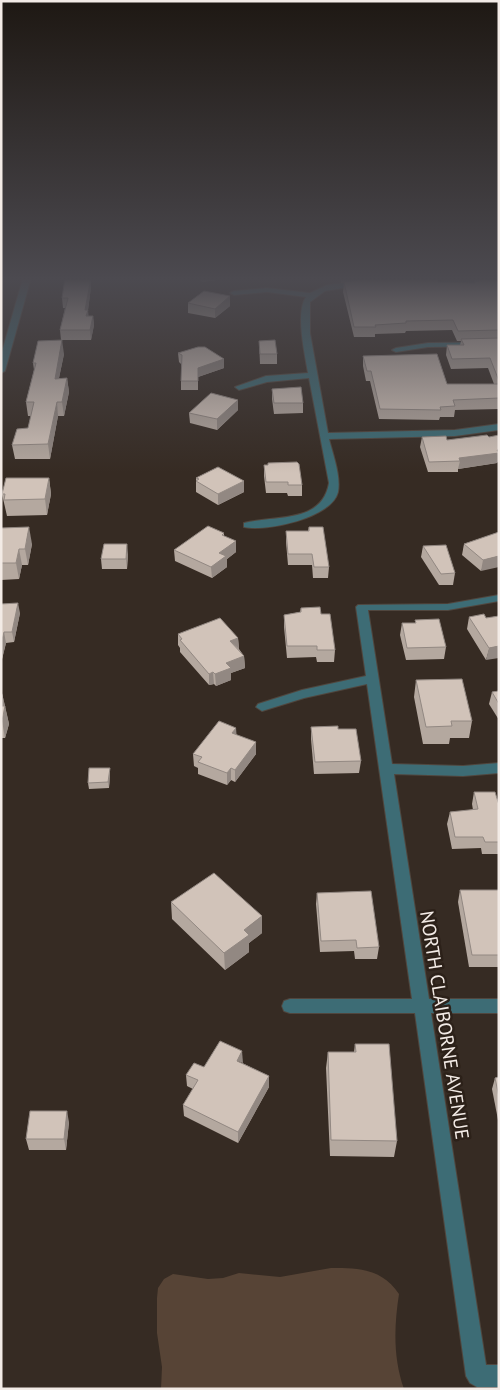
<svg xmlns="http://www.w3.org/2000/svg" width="500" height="1390" font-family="'PT Sans',sans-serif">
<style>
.green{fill:#574436}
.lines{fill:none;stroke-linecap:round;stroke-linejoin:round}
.minor-casing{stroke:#50463e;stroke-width:2}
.minor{fill:#3d6c75;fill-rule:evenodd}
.wall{fill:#b4a89f}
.shaded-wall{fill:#928882}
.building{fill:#d1c3b9;stroke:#928882}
.labels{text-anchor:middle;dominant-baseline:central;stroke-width:5;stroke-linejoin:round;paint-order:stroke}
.near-street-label{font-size:19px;fill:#f3ebe6;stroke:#2c2119}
</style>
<rect width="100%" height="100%" fill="#362b23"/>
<path class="green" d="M331,1268C360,1268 382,1269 399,1294C394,1326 393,1358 404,1389H161L162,1367L157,1333V1298L158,1288L164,1279L173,1274L208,1279L223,1278L239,1273L280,1277Z"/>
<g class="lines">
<g class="minor-casing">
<g id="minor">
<path d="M23,278H31L5,371L1,373V355Z"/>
<path d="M499,280V284L444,285L440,283L444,281Z"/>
<path d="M359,281L363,283L362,285L325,291L310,302V333L328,433L455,430L499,424V430L455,436L329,439C333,455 341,476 338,492C332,518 266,532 244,527V523C275,515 322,524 329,483L309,378L267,382L239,390L235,387L266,376L308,373C305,355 295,312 306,297L267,292L234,295L230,293L234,291L267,288L310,293L327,285Z"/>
<path d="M499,342V346L428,347L396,352L392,350L396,348L428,343Z"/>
<path d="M499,595V601L448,610H368L392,764L463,766L499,763V773L463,776L394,774L429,999H499V1013H431L486,1365H499V1387H477L470,1383L466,1376L415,1013H290L284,1011L282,1006L284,1001L290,999H412L367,684L304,698L262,711L256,707L258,704L302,690L366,676L356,607L358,605L448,604Z"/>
</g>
</g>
<use href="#minor" class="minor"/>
</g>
<g class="wall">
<path d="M91,278V287L88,310V316H93L94,325L91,340H61L60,330L65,308H63L62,298Z"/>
<path d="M198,278H230L202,282Z"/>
<path d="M288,278H437L438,282L474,283V281H476L477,278H473H499V409L455,410L454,417H440L439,420L379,419L370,381H366L363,366V356L447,384H494L488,368L451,369L446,355L447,345H460L461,341H457L452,330L406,331L405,333L375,334V337H354L343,292L344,283H341L340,278L288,279Z"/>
<path d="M230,296V306L215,318L188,313V303Z"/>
<path d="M259,341L277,354V364H260Z"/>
<path d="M178,353L224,359V368L198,377V390H181V364L179,362Z"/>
<path d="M64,354L59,378H67L69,392L64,416H58L50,459H15L12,445L28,428L31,416H28L26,402L34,370L33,363Z"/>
<path d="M272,389L303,403V413L274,414L272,399Z"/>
<path d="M238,410L217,430L190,423L189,413Z"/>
<path d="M422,437L447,440L498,461L497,463L458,469V472H428L420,447Z"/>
<path d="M264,465L302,485V496H288L287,493H266L264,476Z"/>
<path d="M49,478L51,494L47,515L7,516L2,494Z"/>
<path d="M196,478L244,481V492L218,505L196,492Z"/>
<path d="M309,527L329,567L328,578H313L312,565H288L286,542V531H308Z"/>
<path d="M1,528L32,544L28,565H22L19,579L1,580Z"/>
<path d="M499,532L481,571L462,555L464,544Z"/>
<path d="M224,533V536L236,552L227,559V567L212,578L175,561L174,550Z"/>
<path d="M423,546L455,573L453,585H439L421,557Z"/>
<path d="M128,554L127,569H102L101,559Z"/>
<path d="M1,604L20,613L14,642L6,643L2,659H1Z"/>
<path d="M301,608L321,614L335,650L334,662H317L316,657L287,658L284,627V615L300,612Z"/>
<path d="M499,616L486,660L467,629L469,617L486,618Z"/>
<path d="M415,620L446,647L444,659L406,660L400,635L402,623H415Z"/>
<path d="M178,634L238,638L239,649L244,656L245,668L231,673V680L216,686L214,684L209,685L180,652V648L178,645Z"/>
<path d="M416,680L472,721L469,738H450L449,744H423L414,697Z"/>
<path d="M1,689L9,724L5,738H1Z"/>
<path d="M499,691V720L489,704L492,692Z"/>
<path d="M311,727L338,729L361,761L359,773L314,774L311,739Z"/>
<path d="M236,728V735L256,742V754L235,782L231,780L227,785L198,774V768L194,766L193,754Z"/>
<path d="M110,768V774L109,788L89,789L88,783Z"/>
<path d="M474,792L499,805V854H482L481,848L452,849L447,824L450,812L473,810L472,804Z"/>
<path d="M460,890H499V967H469L458,902Z"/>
<path d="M317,893L379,947L377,959H355L354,951L320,952L316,904Z"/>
<path d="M171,902L262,933L249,943V952L225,970L172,919Z"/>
<path d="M355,1044L397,1141L394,1157L330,1156L326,1068L328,1052H354Z"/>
<path d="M242,1063L269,1076V1087L238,1143L184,1116L183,1105L193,1089L187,1086L186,1075L204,1067Z"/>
<path d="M499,1077V1125L492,1089L495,1078Z"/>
<path d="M69,1122L66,1150H29L26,1139Z"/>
</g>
<g class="shaded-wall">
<path d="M91,278V287L88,310L89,319L87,325L85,310Z"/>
<path d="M202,278H230L202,282Z"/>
<path d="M342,278H395L341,283Z"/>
<path d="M230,296V306L215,318V309Z"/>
<path d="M93,316L94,325L91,340L90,330Z"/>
<path d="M62,340L64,354L56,392L55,379Z"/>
<path d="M224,359V368L198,377V390V368Z"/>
<path d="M67,378L69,392L64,416L62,402Z"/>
<path d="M238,400V410L217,430V419Z"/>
<path d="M57,402L58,416L50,459L48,444Z"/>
<path d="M499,450V461H498L497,463L458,469L460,461L459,458Z"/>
<path d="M49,478L51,494L47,515L45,499Z"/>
<path d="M244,481V492L218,505V494Z"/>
<path d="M29,527L32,544L28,565L25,549Z"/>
<path d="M236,541V552L227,559V567L212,578L211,567L219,553Z"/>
<path d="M127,544L128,554L127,569L126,559Z"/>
<path d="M19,549L22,565L19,579L16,563Z"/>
<path d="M499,556V567L481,571L483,560Z"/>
<path d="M18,603L20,613L14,642L12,632Z"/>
<path d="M4,632L6,643L2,659L1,653V644Z"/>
<path d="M238,638L239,649L230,641Z"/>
<path d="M499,646V658L486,660L489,648Z"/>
<path d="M244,656L245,668L231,673V680L216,686L215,674L226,663Z"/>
<path d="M213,672L214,684L209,685V674Z"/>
<path d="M1,689L5,706L1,721Z"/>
<path d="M5,706L9,724L5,738L2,721Z"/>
<path d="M236,728L237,740L232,733Z"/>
<path d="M256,742V754L235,782V770Z"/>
<path d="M110,768V774L109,788L108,782Z"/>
<path d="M231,768V780L227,785V773Z"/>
<path d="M262,916V933L249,943V952L225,970L224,953L244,930Z"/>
<path d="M242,1051L243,1063L237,1061Z"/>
<path d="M269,1076V1087L238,1143V1132Z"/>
<path d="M67,1111L69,1122L66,1150L64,1139Z"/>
</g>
<g class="building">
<path d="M65,278H91L85,310H88L86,316H93L90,330H60L68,298H62Z"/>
<path d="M367,278H437L438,282L475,283L474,281H479L478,278H499V330L458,331L453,320L406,321V323L375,325L376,327H354L344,282Z"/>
<path d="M204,291L230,296L215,309L188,303Z"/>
<path d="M499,338V381L490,358L452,359L447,345H464L461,339Z"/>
<path d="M62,340L55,379L67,378L62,402H57L48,444L12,445L17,429L28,428L34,402H26L36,363H33L38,341Z"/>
<path d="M275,340L277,354H260L259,341Z"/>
<path d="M198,347H205L224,359L198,368V381H181L182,355L178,353Z"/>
<path d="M437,354L447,384H499V398L453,400L455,406L440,407L441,410L380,409L371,371H367L363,356Z"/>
<path d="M301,387L303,403H274L272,389Z"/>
<path d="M211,393L238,400L217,419L189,413Z"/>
<path d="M487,435L489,437L499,435V450H497L499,453L459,458L460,461L429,462L422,437L446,436L447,440Z"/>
<path d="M297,462L299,464L302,485H288V482H266L264,465H268V463Z"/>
<path d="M218,467L244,481L218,494L196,481L199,479L196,478Z"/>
<path d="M6,478H49L45,499L4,500L5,494H2Z"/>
<path d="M208,526L224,533L222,535L236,541L219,553L226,556L211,567L174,550Z"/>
<path d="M29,527L25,549H19L16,563H1V528Z"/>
<path d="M309,527H323L329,567H314L312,554H288L286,531H309Z"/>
<path d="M499,532V556L483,560L464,544Z"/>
<path d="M104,544H127L126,559H101Z"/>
<path d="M446,545L455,573L441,574L423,546Z"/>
<path d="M18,603L12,632H4L1,644V604Z"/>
<path d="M320,607L321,614H330L335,650H317V646H287L284,615L301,612V608Z"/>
<path d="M484,614L486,618L499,616V646L489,648L469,617Z"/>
<path d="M220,618L238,638L230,641L244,656L226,663L231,668L215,674L213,672L209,674L180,640L182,639L178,634Z"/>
<path d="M439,619L446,647L407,648L402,623H416L415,620Z"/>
<path d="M462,679L472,721H451L452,726L426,727L416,680Z"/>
<path d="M499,691V704L492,692Z"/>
<path d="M1,706H5L2,721H1Z"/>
<path d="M219,721L236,728L232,733L256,742L235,770L231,768L227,773L198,762L202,757L193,754Z"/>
<path d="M338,726V729H356L361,761L315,762L311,727Z"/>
<path d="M89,768H110L108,782L88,783Z"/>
<path d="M474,792H495L499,805V842H485L483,837H455L450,812L478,809Z"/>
<path d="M214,873L262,916L244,930L249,935L224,953L171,902Z"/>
<path d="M460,890H499V955H472Z"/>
<path d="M371,891L379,947L357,948L356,940L321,941L317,893Z"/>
<path d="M220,1041L242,1051L237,1061L269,1076L238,1132L183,1105L198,1080L186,1075L194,1063L204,1067Z"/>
<path d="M355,1044H389L397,1141L331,1140L328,1052H356Z"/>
<path d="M499,1077V1097L495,1078Z"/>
<path d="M30,1111H67L64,1139H26Z"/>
</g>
<linearGradient id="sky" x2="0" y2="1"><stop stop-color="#1e1813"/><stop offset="0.59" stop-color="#4c4a50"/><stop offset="1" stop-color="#4c4a50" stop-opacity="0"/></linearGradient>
<rect width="500" height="473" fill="url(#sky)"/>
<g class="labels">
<g class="near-street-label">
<text transform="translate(445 1025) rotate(81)">NORTH CLAIBORNE AVENUE</text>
</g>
</g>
<rect width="500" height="1390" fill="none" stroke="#f3ebe6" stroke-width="5"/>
</svg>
